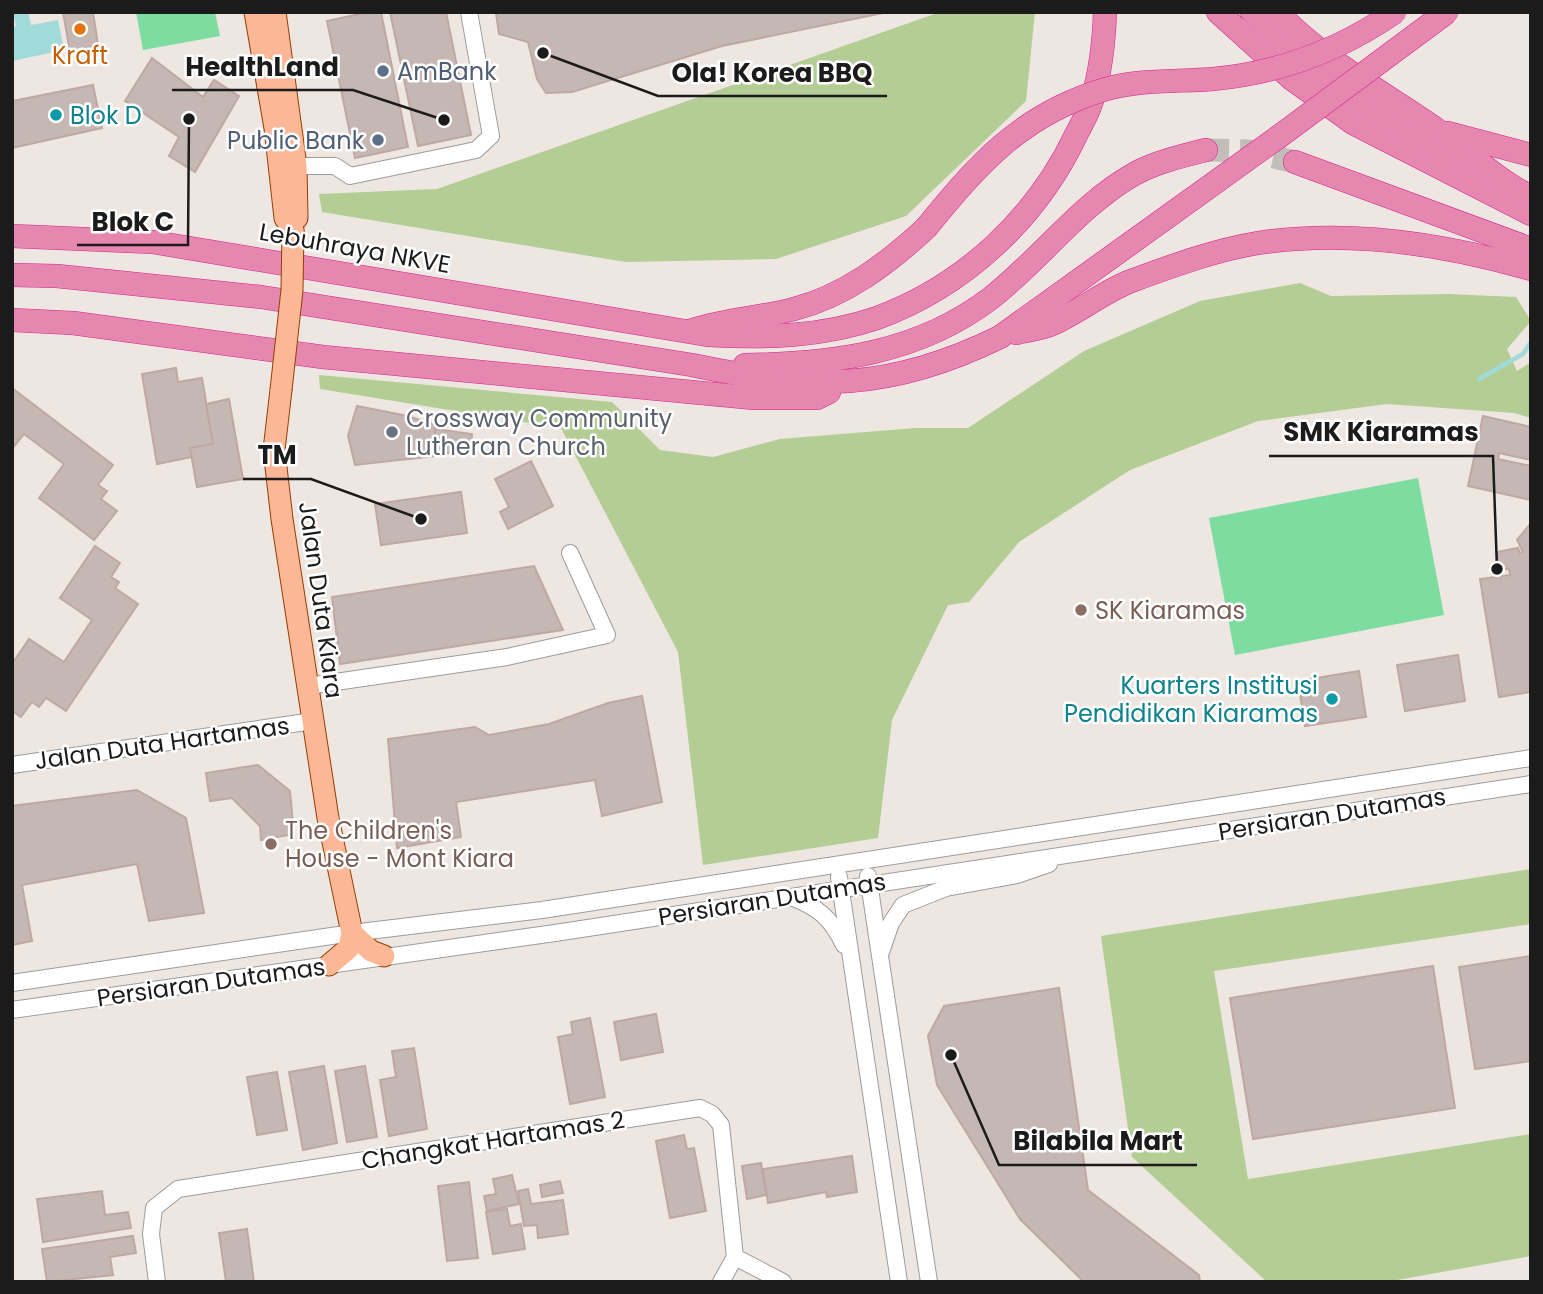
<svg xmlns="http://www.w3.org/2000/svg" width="1543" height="1294" font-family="Poppins,sans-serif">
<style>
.forest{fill:#b3cd95}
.pitch{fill:#7ddda1}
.water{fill:#a0dbda}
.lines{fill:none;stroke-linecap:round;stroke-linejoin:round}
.stream{stroke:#a0dbda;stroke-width:4.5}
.building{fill:#c5b7b4;stroke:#bfa8a3;stroke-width:2}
.highway-tunnel{stroke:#c3bdb9;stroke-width:23;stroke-dasharray:23 11;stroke-linecap:butt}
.minor-casing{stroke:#9c9c9c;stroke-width:18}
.major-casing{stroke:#933e00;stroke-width:23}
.highway-casing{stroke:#d6238d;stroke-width:24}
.minor{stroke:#fff;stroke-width:16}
.major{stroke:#fcb797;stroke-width:21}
.highway{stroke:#e687b0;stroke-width:23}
.major-bridge-casing{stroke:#933e00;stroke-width:23;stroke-linecap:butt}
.highway-bridge-casing{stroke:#d6238d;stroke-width:24;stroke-linecap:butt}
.major-bridge{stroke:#fcb797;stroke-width:21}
.highway-bridge{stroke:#e687b0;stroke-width:23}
.food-dot{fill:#e8710a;stroke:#fff;stroke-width:2.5}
.service-dot{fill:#5c6f8a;stroke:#fff;stroke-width:2.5}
.culture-dot{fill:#0f9aa8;stroke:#fff;stroke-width:2.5}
.worship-dot{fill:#6b7280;stroke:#fff;stroke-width:2.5}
.education-dot{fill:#8d6e63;stroke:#fff;stroke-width:2.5}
.labels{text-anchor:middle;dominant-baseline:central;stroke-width:5;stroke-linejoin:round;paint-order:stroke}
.food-label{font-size:24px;fill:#c56008;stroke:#fff}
.service-label{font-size:24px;fill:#4e5e75;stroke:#fff;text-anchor:start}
.culture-label{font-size:24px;fill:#0d838f;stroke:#fff;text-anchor:start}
.street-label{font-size:24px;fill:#1b1b1b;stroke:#fff}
.worship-label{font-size:24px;fill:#5b616d;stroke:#fff;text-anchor:start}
.education-label{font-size:24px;fill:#785e54;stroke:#fff;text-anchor:start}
.leader{fill:none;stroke:#1b1b1b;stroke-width:2.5}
.callout-dot{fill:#1b1b1b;stroke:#fff;stroke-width:2.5}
.callout-label{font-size:26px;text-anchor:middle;font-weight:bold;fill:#1b1b1b;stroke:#fff;stroke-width:5;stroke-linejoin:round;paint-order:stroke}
</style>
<rect width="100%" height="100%" fill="#ede6e1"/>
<g class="forest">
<path d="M940,12H1035L1026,101L906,216L776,259L626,262L322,212L319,194L437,189Z"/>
<path d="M1300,283L1331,296L1448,294L1516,297L1531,321L1507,349L1517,371L1531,362V418L1514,413L1387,404L1258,421L1130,470L1019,542L969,602L948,605L892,720L878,838L703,865L678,652L561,428L320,389L319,375L612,402L660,450L713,457L780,439L915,428H968L1084,351L1200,301Z"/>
<path d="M1531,869V924L1214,971L1248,1179L1531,1134V1256L1386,1282H1267L1132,1157L1101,936Z"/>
</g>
<g class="pitch">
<path d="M136,12H215L220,36L143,50Z"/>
<path d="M1418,478L1444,615L1235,655L1209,518Z"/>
</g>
<path class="water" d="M13,12H28L31,25L58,20L64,50L12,61V28L16,26Z"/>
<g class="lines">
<path class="stream" d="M1479,379L1523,354L1531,342"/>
</g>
<g class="building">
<path d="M63,12H93L98,45L70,52Z"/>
<path d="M369,12H381L408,147L355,158L327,21Z"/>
<path d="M390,12H446L471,135L418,146Z"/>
<path d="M888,12L722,46L572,92L546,93L537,79L528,42L499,34L496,13Z"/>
<path d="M152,58L203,97L214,80L239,96L195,172L169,156L179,137L125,101Z"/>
<path d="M93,85L102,128L12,148V101Z"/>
<path d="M176,368L178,382L202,378L213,444L190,448L192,457L157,464L142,374Z"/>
<path d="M12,388L113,465L98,485L107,491L101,499L117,511L94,540L39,498L64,464L24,434L12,449Z"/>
<path d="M229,399L243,479L197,487L190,448L213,444L206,404Z"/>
<path d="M357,406L408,416L435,425V456L355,465L348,436Z"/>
<path d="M1483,416L1531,427V460L1499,453L1498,459L1531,466V500L1468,486Z"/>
<path d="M435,429L472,434L471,448L435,456Z"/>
<path d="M531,461L553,506L508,529L500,512L509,507L495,479Z"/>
<path d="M461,492L467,533L381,545L375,504Z"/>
<path d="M1531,523V692L1499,697L1480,579L1510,575L1509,569L1500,570L1497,552L1518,548L1520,553L1523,552L1517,540Z"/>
<path d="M95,546L120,563L111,577L119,582L115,588L138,604L66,711L46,698L39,707L32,702L21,717L12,711V664L29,639L64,662L92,620L60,598Z"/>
<path d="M534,566L563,630L340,664L332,597Z"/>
<path d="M1458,655L1465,701L1405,711L1397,665Z"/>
<path d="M1359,671L1366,717L1305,726L1298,681Z"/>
<path d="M642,696L662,802L602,816L595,780L456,802L461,837L397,848L388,739L475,727L489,735L549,724L608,703Z"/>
<path d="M258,765L290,791L294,834L261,840L260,826L232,798L210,801L206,773Z"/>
<path d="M137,790L186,818L204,913L149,921L137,864L22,885L32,941L12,945V806Z"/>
<path d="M1531,956V1061L1475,1069L1459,967Z"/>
<path d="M1433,966L1455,1108L1253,1139L1230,998Z"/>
<path d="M1059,988L1088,1190L1199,1275L1200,1282H1084L1020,1219L937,1085L928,1036L944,1006Z"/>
<path d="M656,1014L663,1052L621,1060L614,1022Z"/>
<path d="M590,1018L605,1097L570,1104L558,1037L573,1034L571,1022Z"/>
<path d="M414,1048L427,1129L389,1136L380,1080L396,1077L392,1051Z"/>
<path d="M324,1066L337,1143L303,1150L289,1072Z"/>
<path d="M365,1066L377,1137L347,1142L335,1071Z"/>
<path d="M277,1072L287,1130L257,1135L247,1077Z"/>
<path d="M684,1135L687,1149L694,1148L706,1211L670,1218L656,1141Z"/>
<path d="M852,1156L857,1192L827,1197L826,1192L768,1203L763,1169Z"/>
<path d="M761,1163L766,1195L747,1199L742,1166Z"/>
<path d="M512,1175L519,1204L487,1211L484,1196L496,1194L493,1179Z"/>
<path d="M560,1181L563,1193L542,1197L540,1185Z"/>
<path d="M469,1182L478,1258L447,1261L438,1186Z"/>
<path d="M528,1189L531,1204L563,1200L568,1234L538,1238L537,1225L524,1226L518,1191Z"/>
<path d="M102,1191L105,1215L128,1212L131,1228L43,1242L37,1199Z"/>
<path d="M507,1209L510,1226L521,1224L525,1249L493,1254L486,1212Z"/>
<path d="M247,1229L254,1282H226L219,1233Z"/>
<path d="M133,1236L136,1253L110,1257L113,1275L47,1282L42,1249Z"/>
</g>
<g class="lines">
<path class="highway-tunnel" d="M1206,150L1248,151L1295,162"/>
<g class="minor-casing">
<g id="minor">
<path d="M296,166H335L350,176L476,150L491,136L469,12"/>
<path d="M308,686L507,657L607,635L570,553"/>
<path d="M12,765L313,721"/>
<path d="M868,876L929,1282"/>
<path d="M839,877L899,1282"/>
<path d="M791,897C818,907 831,918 844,945"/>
<path d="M881,952L891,923L903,905L946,888L1017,875L1049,864"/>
<path d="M12,983L352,933L542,910L1531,758"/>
<path d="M12,1010L555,933L1531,784"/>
<path d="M157,1282L151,1234L154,1208L178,1189L700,1108L712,1114L721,1125L735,1257L783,1282"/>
<path d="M721,1282L735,1257"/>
</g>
</g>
<g class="major-casing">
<g id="major">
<path d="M255,12L275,128L285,218L293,230"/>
<path d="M275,12L296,166L297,218"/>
<path d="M281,390L274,450L282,519L328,818L352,933L349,948L329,965"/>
<path d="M352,933L371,951L384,956"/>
</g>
</g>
<g class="highway-casing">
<g id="highway">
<path d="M1218,12L1292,79L1353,123L1531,214"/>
<path d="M1252,12C1313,77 1386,124 1465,164"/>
<path d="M1277,12C1323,60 1381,91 1436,129C1469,151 1494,179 1531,197"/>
<path d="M1448,133L1531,155"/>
<path d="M1295,162L1531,249"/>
<path d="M12,236L153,242L708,335C764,338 822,337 877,318C964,286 1036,219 1076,135C1082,123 1090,110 1093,97C1101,69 1104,41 1105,12"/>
<path d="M12,275L57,276L261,297L692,365C811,390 888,392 1000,337L1277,138"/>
<path d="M12,320L73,323L323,357L754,398H817L829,392"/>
<path d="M693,330C727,319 760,318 794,309C845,296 888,263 926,228"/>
<path d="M1016,333C1028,330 1041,329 1052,324C1079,312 1103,292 1131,281C1172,266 1215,250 1258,243C1349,229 1444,244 1531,269"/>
<path d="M745,365C834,364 919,353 991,298C1041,259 1080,204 1136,173C1157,162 1182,156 1206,150"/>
</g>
</g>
<use href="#minor" class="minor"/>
<use href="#major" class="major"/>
<use href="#highway" class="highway"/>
<g class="major-bridge-casing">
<path id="major-bridge" d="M281,390L292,290L293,230"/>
</g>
<g class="highway-bridge-casing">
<g id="highway-bridge">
<path d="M1277,138L1447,12"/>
<path d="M926,228C978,164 1021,115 1103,90C1138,79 1177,82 1213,79C1281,73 1340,50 1395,12"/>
</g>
</g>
<use href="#major-bridge" class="major-bridge"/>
<use href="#highway-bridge" class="highway-bridge"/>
</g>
<circle class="food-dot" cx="80" cy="29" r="7"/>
<g class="service-dot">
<circle cx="383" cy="71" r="7"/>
<circle cx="378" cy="140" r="7"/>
</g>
<g class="culture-dot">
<circle cx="56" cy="115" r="7"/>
<circle cx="1332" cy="699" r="7"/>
</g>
<circle class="worship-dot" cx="392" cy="432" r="7"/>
<g class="education-dot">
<circle cx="1081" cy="610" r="7"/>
<circle cx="271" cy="844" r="7"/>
</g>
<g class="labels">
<g class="food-label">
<text x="80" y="55">Kraft</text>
</g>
<g class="service-label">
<text x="397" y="71">AmBank</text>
<text x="364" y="140" text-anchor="end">Public Bank</text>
</g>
<g class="culture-label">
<text x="70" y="115">Blok D</text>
<text x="1318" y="685" text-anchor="end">Kuarters Institusi<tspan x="1318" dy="28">Pendidikan Kiaramas</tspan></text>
</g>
<g class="street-label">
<text transform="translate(355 248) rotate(10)">Lebuhraya NKVE</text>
<text transform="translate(321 600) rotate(82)">Jalan Duta Kiara</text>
<text transform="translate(162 743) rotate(-8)">Jalan Duta Hartamas</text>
<text transform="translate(1332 814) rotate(-9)">Persiaran Dutamas</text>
<text transform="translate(772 899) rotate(-9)">Persiaran Dutamas</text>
<text transform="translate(211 982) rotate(-8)">Persiaran Dutamas</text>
<text transform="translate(493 1140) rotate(-9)">Changkat Hartamas 2</text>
</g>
<g class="worship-label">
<text x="406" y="418">Crossway Community<tspan x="406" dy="28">Lutheran Church</tspan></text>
</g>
<g class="education-label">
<text x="1095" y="610">SK Kiaramas</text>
<text x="285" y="830">The Children's<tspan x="285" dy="28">House - Mont Kiara</tspan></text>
</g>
</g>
<path class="leader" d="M444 120L353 90H172M543 53L658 96H887M189 119L188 245H77M1497 569L1493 456H1269M421 519L311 479H243M951 1055L999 1165H1197"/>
<g class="callout-dot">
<circle cx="444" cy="120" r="7"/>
<circle cx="543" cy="53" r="7"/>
<circle cx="189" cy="119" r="7"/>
<circle cx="1497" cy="569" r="7"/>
<circle cx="421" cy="519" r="7"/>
<circle cx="951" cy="1055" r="7"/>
</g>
<g class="callout-label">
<text x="262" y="76">HealthLand</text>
<text x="772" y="82">Ola! Korea BBQ</text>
<text x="133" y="231">Blok C</text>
<text x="1381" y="441">SMK Kiaramas</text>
<text x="277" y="464">TM</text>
<text x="1098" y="1150">Bilabila Mart</text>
</g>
<rect width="1543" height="1294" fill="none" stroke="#1b1b1b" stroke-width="28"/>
</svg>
